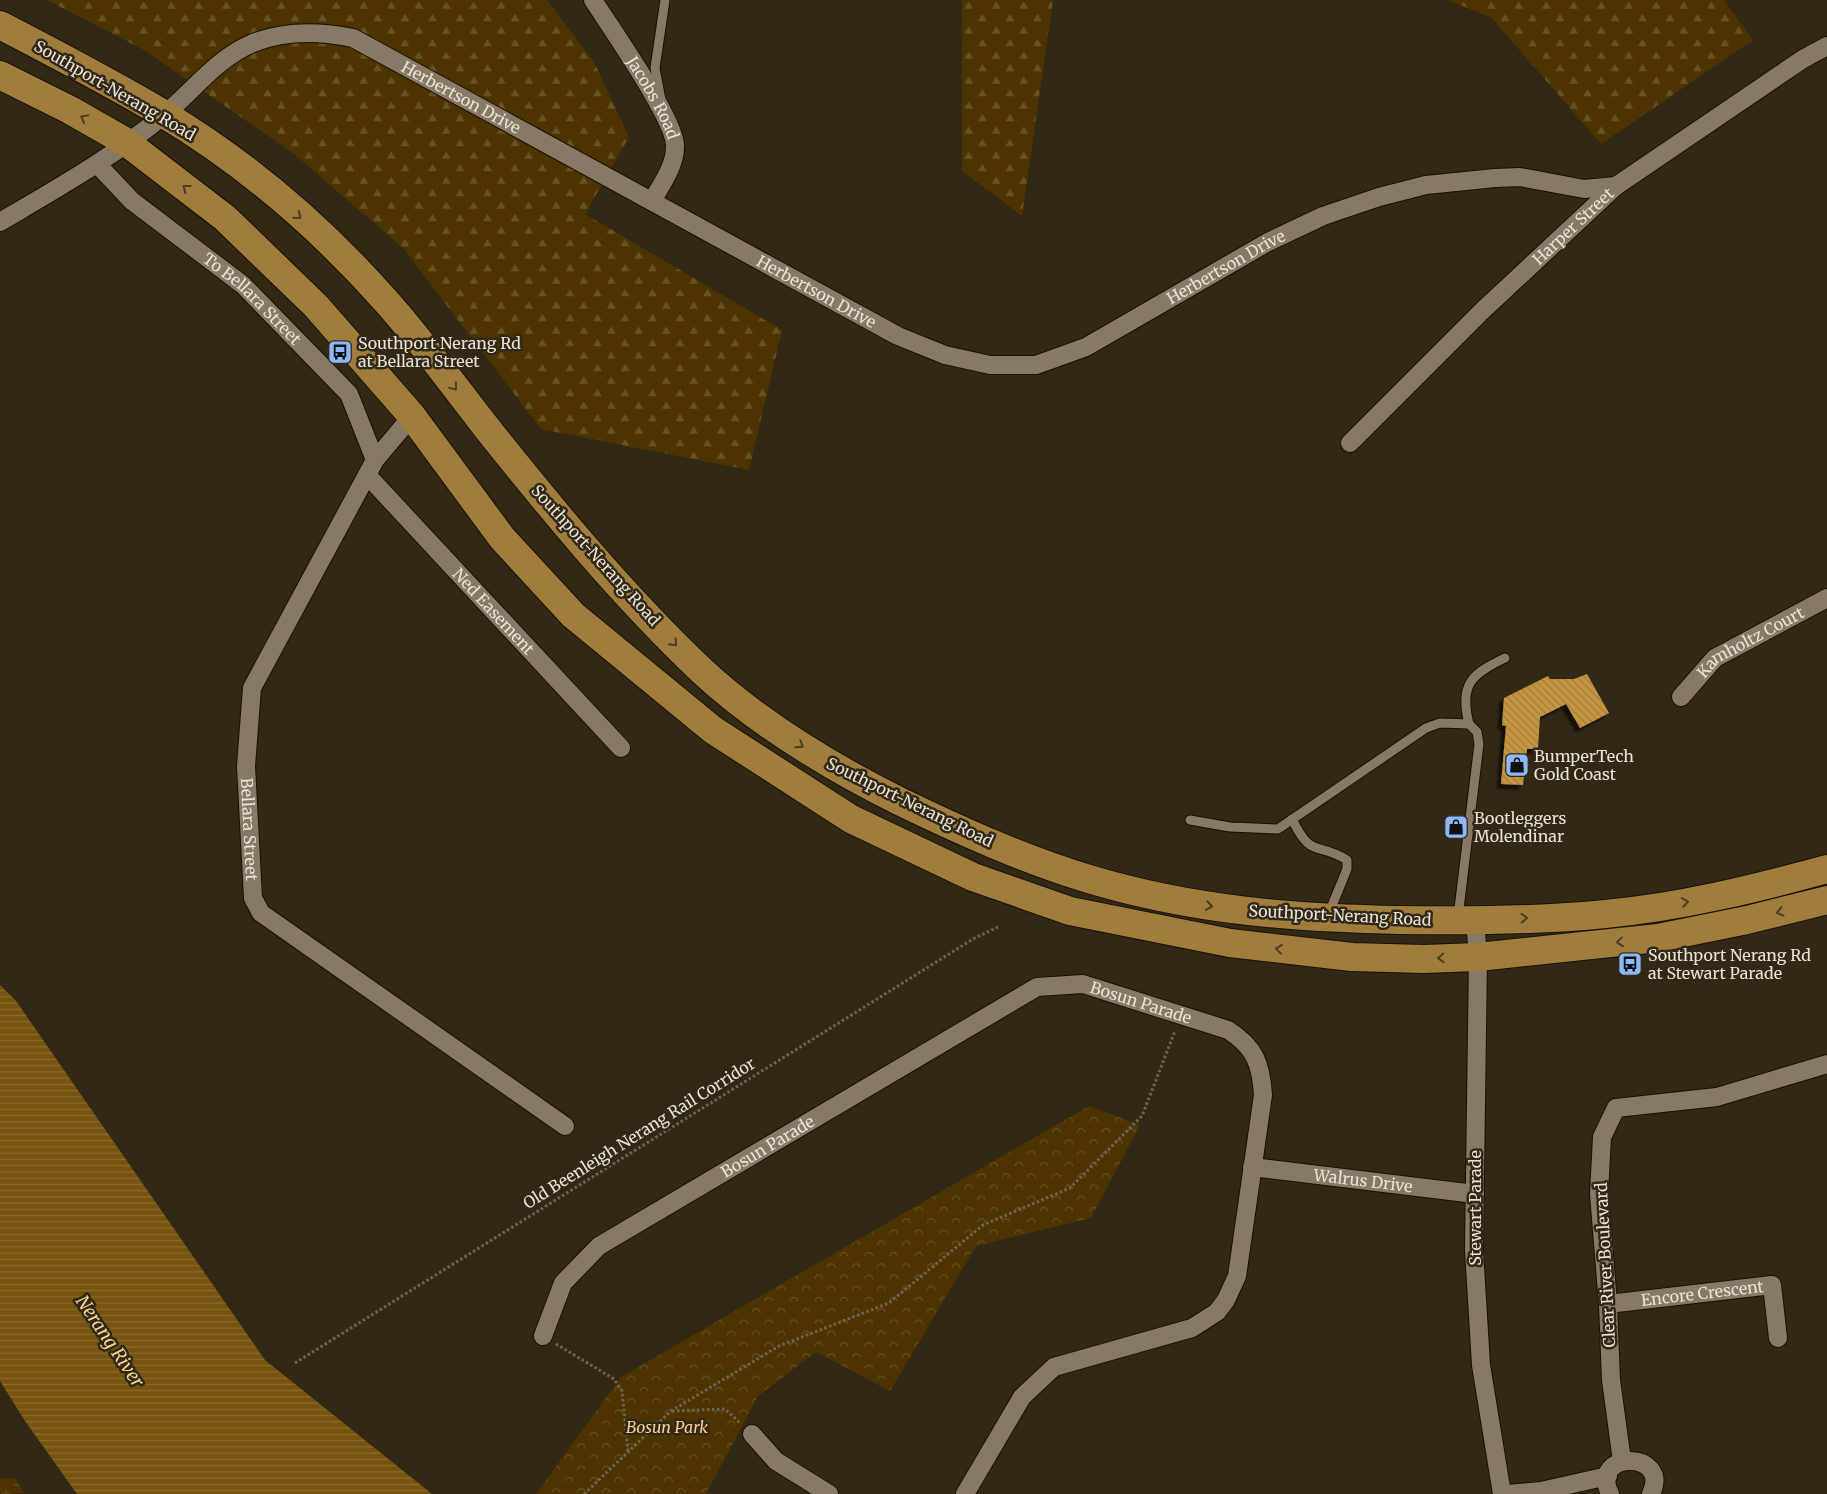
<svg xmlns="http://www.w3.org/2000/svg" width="1827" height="1494" font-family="Merriweather,serif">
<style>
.forest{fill:url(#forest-firs)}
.wetland{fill:url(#wetland-marsh)}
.park{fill:url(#park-crowns)}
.water{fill:url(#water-rules)}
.building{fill:url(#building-back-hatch);filter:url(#shadow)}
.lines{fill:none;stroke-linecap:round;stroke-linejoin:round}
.lane-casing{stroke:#1a1002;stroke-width:11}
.street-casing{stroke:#1a1002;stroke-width:20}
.primary-casing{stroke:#1a1002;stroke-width:30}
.path{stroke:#6d6454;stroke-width:3;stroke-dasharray:2.5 2.5;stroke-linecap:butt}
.lane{stroke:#867965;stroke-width:9}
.street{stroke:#867965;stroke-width:18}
.primary{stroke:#a07d3c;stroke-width:28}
.oneway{stroke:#4e3d20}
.labels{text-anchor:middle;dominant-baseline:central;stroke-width:5;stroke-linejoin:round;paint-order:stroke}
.street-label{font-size:16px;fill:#eae3d8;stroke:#322816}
.poi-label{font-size:16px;fill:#eae3d8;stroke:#322816;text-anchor:start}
.park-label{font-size:16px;font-style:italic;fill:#f7d195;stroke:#322816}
.water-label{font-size:18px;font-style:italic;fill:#f9d397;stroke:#322816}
</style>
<defs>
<pattern id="forest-firs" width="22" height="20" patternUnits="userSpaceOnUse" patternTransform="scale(1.25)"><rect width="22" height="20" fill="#4d3300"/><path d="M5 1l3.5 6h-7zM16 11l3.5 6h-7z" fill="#675024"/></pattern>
<pattern id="wetland-marsh" width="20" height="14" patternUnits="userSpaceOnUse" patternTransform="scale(1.25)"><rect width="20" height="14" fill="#4d3300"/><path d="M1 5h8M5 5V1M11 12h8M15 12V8" fill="none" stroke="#675024"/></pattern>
<pattern id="park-crowns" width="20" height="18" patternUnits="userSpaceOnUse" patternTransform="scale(1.25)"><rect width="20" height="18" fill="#4d3300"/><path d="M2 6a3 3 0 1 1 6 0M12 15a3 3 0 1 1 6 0" fill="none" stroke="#675024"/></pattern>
<pattern id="water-rules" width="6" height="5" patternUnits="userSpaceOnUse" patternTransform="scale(1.25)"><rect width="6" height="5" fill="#76530e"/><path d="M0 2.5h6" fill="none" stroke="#8a6c30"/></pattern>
<pattern id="building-back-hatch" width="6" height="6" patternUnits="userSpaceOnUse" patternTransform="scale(1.25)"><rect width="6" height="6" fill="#c59541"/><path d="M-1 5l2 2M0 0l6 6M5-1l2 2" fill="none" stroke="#9f7d41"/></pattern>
<filter id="shadow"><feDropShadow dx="-4.5" dy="4.5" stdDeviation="1" flood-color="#0009"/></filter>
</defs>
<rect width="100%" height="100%" fill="#322816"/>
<g class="forest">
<path d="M47,0H547L594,62L629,137L585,214L782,330L749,470L541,429L403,248L293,153L144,50Z"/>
<path d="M962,0H1053L1022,216L962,171Z"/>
<path d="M1447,0H1724L1753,40L1601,144L1491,17Z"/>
</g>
<path class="wetland" d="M0,1478H15L24,1493L0,1494Z"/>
<path class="park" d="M1089,1106L1140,1125L1091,1218L976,1246L890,1391L816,1352L758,1396L706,1494H536L621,1377Z"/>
<path class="water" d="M0,985L16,1001L265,1360L432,1494H77L25,1421L0,1381Z"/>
<path class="building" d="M1587,674L1609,713L1580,728L1566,704L1540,717L1538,749H1527L1523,785L1501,784L1506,726L1502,725L1504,698L1548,676L1550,679H1574Z"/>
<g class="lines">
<g class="lane-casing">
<g id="lane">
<path d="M661,100L655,68L665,0"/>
<path d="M1469,724C1459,685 1471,674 1505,658"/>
<path d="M1292,819C1312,860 1316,841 1347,860V869L1329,913"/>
<path d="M1190,820L1230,827L1278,829L1426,728L1440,723L1469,724L1477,732L1479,744L1458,917"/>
</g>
</g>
<g class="street-casing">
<g id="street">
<path id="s1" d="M593,0C611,28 674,118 675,145C676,165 661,185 652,201"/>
<path id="s2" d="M97,164L132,201L243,285L349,394L375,460"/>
<path id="s3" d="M0,222C56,189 115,156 165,114C194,90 217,58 253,43C286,30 319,31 353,38L898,336L945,355L990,365H1036L1086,347L1268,242L1323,216L1379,197L1426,185L1495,178L1520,177L1584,189L1616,186"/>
<path id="s4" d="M412,416L375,460L252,688L246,766L253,898L261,913L565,1126"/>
<path id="s5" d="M1350,443L1482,311L1616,186L1803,59L1827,46"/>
<path id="s6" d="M367,475L621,748"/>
<path id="s7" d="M1681,697L1715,658L1827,598"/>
<path d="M1475,920L1478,957L1474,1250L1481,1365L1502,1494"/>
<path id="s8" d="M1252,1167L1475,1194"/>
<path id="s9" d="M1608,1304L1772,1285L1778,1338"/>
<path id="s10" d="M543,1336L563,1283L599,1246L1037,987L1083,984L1228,1030C1255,1047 1261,1064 1263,1095L1237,1276L1226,1300L1217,1312L1192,1328L1054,1367L1022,1397L965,1494"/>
<path d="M752,1434L776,1461L829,1494"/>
<path d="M1622,1461L1611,1380L1608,1304L1599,1194L1602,1137L1616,1108L1717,1097L1827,1064"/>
<path d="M1508,1494L1541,1491L1608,1476"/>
<path d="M1610,1494C1588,1450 1672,1450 1651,1494"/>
</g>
</g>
<g class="primary-casing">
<g id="primary">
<path d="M0,25C54,53 109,82 162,113C244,162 321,228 385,300C421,340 453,385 486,427C553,511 623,596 701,670C759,724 829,766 899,801C961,831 1023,859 1089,879C1192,910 1293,918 1399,920C1467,921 1537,921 1605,914C1680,907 1754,889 1827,869"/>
<path d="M0,75L70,110L126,142L225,218L316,306L412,416L502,538L573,615L713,730L851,819L973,877L1070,911L1230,943L1352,957L1424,959L1478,957L1658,938L1747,920L1827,900"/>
</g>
</g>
<g class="path">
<path d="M556,1344L614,1379L622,1391L628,1451"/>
<path d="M295,1363L973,939L998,927"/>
<path d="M672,1411L725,1409L740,1423"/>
<path d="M584,1494L671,1411L779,1346L889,1303L983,1225L1070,1188L1142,1116L1175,1031"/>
</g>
<use href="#lane" class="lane"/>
<use href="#street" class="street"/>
<use href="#primary" class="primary"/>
</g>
<defs><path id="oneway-chevron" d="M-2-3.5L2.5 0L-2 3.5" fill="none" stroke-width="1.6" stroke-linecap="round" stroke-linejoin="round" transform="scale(1.25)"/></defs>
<g class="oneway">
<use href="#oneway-chevron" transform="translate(84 118) rotate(-151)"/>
<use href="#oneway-chevron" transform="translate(186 188) rotate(-142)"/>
<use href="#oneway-chevron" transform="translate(298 216) rotate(41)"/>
<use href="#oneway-chevron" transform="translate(454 387) rotate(52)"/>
<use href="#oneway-chevron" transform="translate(674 643) rotate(47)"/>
<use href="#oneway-chevron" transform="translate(800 745) rotate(33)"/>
<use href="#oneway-chevron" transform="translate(1685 902) rotate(-9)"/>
<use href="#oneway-chevron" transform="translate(1209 906) rotate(10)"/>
<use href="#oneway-chevron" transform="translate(1780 912) rotate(166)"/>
<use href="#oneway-chevron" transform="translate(1524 918) rotate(-2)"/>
<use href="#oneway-chevron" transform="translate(1620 942) rotate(174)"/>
<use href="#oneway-chevron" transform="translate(1279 949) rotate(-173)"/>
<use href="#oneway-chevron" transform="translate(1441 958) rotate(177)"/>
</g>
<defs>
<g id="bus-square" transform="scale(1.25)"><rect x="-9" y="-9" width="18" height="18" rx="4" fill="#8db9fc" stroke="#322816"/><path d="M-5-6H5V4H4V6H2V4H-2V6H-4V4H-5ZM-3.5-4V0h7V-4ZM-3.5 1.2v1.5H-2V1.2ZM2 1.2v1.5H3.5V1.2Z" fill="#111"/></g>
<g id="shop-square" transform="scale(1.25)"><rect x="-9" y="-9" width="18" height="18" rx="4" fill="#8db9fc" stroke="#322816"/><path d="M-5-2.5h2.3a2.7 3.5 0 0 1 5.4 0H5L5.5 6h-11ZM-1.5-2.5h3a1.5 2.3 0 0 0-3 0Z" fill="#111"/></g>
</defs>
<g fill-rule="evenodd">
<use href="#bus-square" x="340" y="352"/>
<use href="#shop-square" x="1517" y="765"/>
<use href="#shop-square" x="1456" y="827"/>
<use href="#bus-square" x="1630" y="964"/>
</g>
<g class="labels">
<g class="street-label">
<text transform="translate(115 90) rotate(30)">Southport-Nerang Road</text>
<text stroke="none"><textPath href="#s3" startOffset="536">Herbertson Drive</textPath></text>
<text stroke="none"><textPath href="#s1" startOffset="115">Jacobs Road</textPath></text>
<text stroke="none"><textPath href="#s5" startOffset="311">Harper Street</textPath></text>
<text stroke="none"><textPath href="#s3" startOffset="1391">Herbertson Drive</textPath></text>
<text stroke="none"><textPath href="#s3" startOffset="941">Herbertson Drive</textPath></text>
<text stroke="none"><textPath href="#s2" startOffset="206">To Bellara Street</textPath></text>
<text transform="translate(596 555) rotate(48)">Southport-Nerang Road</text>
<text stroke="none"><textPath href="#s6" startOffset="186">Ned Easement</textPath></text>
<text stroke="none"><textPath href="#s7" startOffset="90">Kamholtz Court</textPath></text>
<text transform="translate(910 802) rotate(26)">Southport-Nerang Road</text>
<text stroke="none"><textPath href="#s4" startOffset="458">Bellara Street</textPath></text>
<text transform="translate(1340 915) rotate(3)">Southport-Nerang Road</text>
<text stroke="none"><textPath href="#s10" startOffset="724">Bosun Parade</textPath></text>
<text transform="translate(639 1133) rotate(-32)">Old Beenleigh Nerang Rail Corridor</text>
<text stroke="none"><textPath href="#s10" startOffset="304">Bosun Parade</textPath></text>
<text stroke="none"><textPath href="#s8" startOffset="112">Walrus Drive</textPath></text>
<text transform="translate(1475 1208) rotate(-90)">Stewart Parade</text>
<text transform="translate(1605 1265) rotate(-93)">Clear River Boulevard</text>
<text stroke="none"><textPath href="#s9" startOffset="95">Encore Crescent</textPath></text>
</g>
<g class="poi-label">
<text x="358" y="343">Southport Nerang Rd<tspan x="358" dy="18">at Bellara Street</tspan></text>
<text x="1534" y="756">BumperTech<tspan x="1534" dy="18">Gold Coast</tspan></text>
<text x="1474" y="818">Bootleggers<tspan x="1474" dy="18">Molendinar</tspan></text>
<text x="1648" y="955">Southport Nerang Rd<tspan x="1648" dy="18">at Stewart Parade</tspan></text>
</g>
<g class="park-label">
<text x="667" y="1427">Bosun Park</text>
</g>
<g class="water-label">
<text transform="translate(110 1341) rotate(56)">Nerang River</text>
</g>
</g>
</svg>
